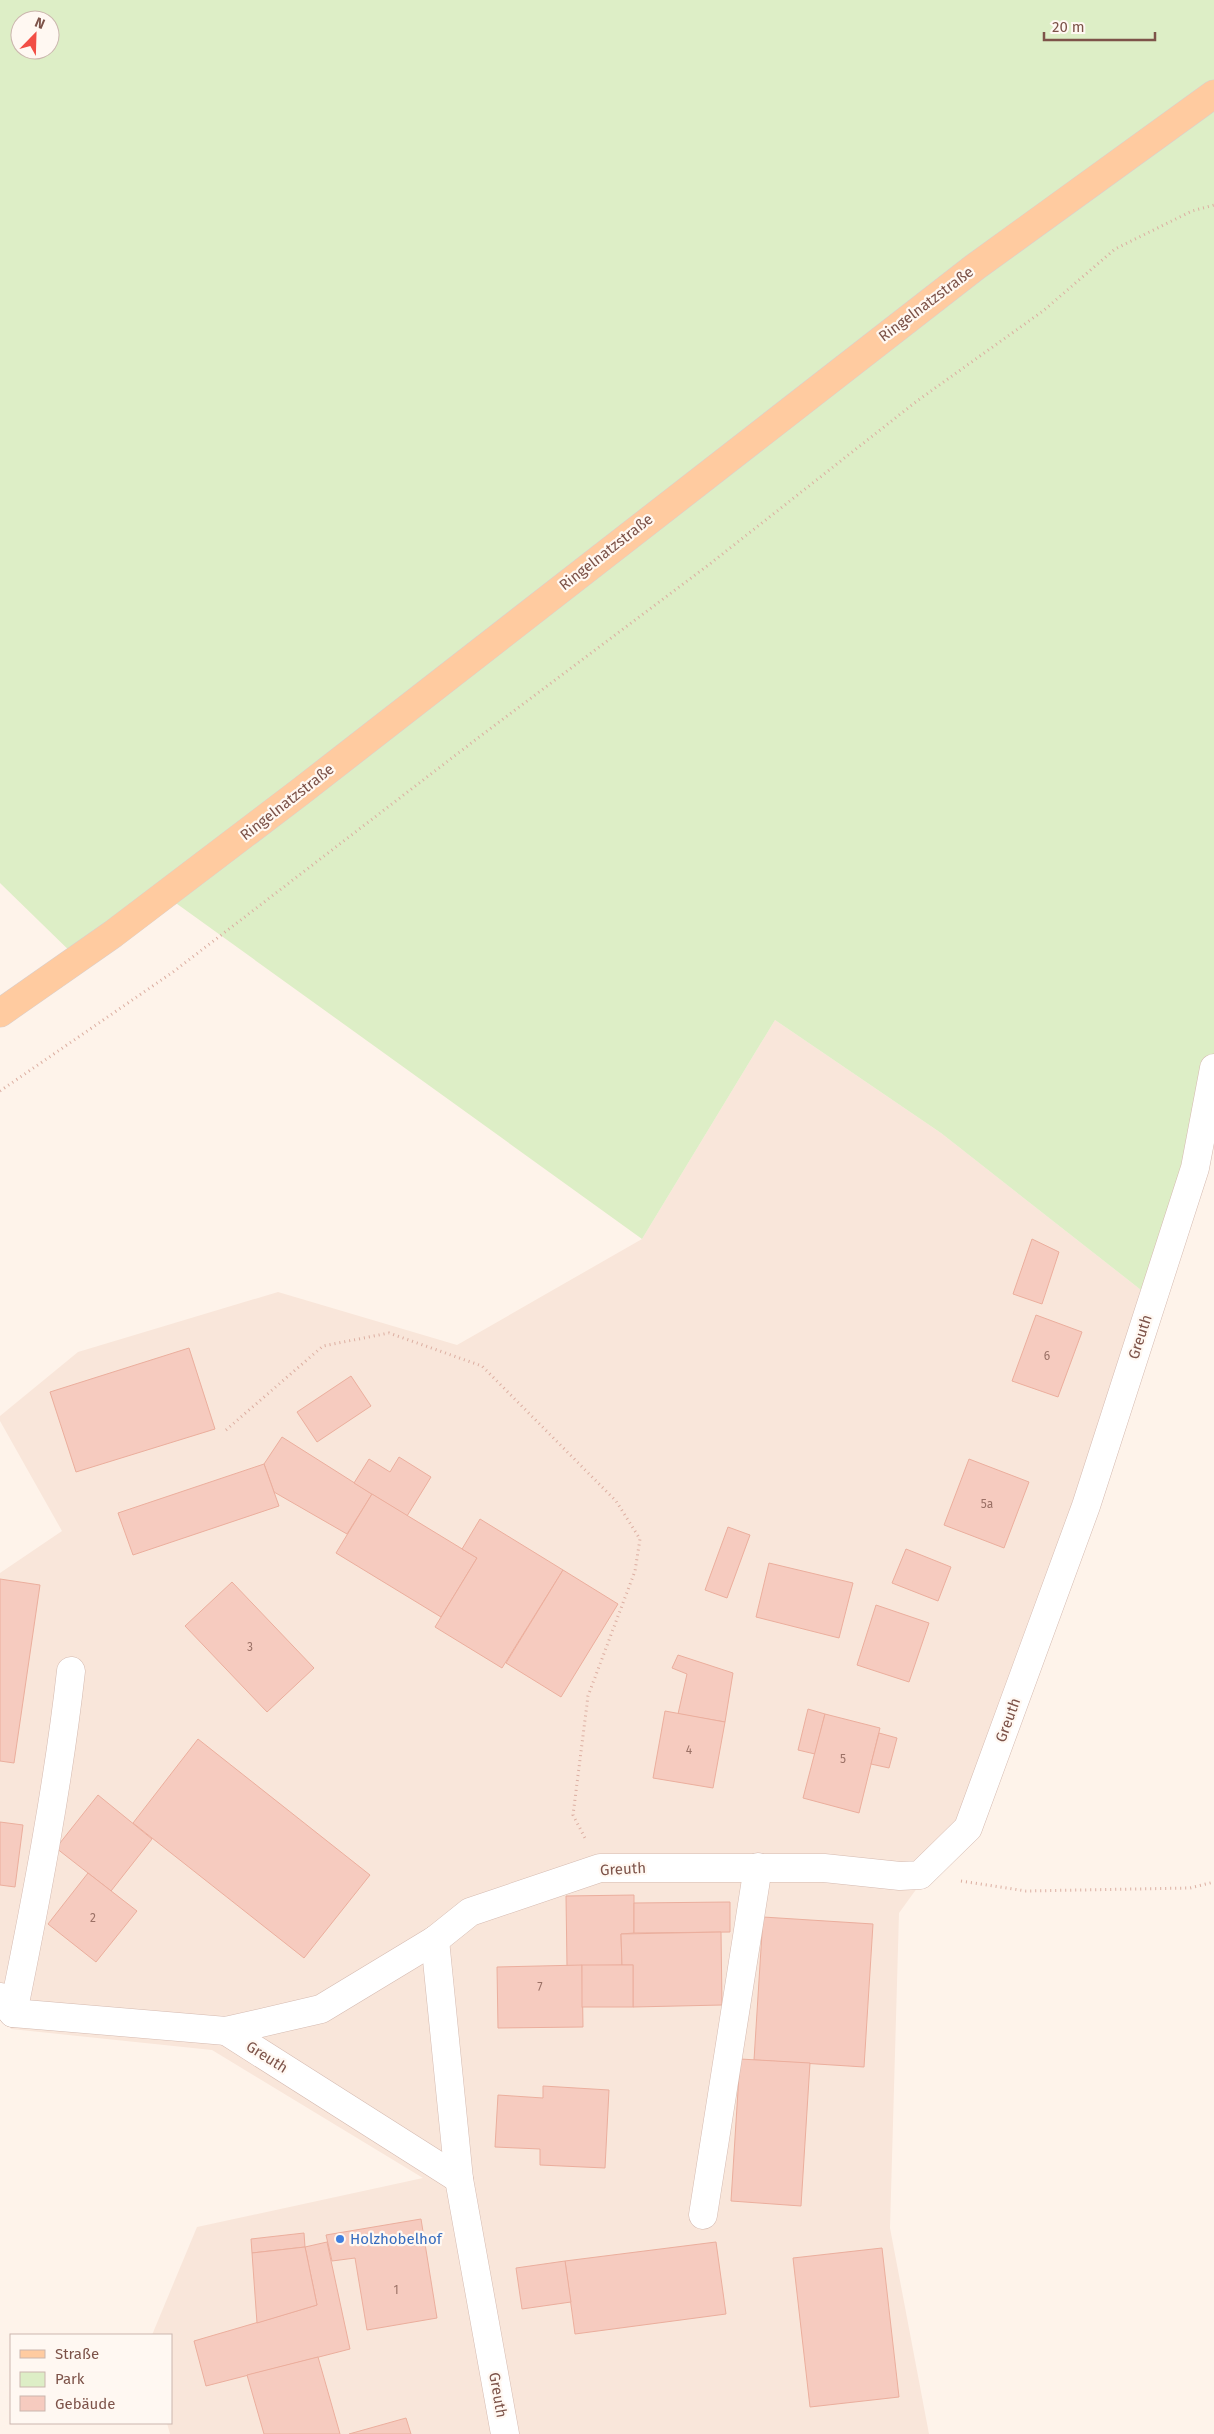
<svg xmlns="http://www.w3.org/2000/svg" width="1214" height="2434" font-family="'Fira Sans',sans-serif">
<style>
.residential{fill:#f9e6da}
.green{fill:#ddeec6;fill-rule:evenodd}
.building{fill:#f6cbbf;stroke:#ebae9d}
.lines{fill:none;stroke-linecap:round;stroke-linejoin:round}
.minor-casing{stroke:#d5bab0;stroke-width:29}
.major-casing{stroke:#dbcfcc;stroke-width:29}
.path{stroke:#dcaea1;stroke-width:3;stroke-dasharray:1 4;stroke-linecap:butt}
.minor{stroke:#fff;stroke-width:28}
.major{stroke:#ffcba0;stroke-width:28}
.shop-dot{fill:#3f7fe0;stroke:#fff8f2;stroke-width:2}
.labels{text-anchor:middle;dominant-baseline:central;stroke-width:4.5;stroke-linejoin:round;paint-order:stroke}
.number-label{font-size:12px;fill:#9b7166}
.street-label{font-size:15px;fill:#7d5349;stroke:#fff8f2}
.shop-label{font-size:15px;fill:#366cbe;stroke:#fff8f2;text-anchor:start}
</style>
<rect width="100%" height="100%" fill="#fef3ea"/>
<path class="residential" d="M775,1020L941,1133L1155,1301L978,1804L899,1913L890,2228L929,2434H170L167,2423H171V2335H152L197,2227L423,2178L212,2050L11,2029L0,2010V1573L62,1531L0,1421V1416L78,1352L278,1292L457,1345L642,1239Z"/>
<path class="green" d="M0,0H1214V1065L1155,1301L941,1133L775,1020L642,1239L173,901L80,961L0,883ZM20,20H50V50H20Z"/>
<g class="building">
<path d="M1032,1239L1059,1252L1042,1304L1013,1294Z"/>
<path d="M1036,1315L1082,1332L1058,1397L1012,1381Z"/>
<path d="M189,1348L215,1429L76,1472L50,1392Z"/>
<path d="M351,1376L371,1406L317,1442L297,1412Z"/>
<path d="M282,1437L372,1494L347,1534L274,1492L264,1464Z"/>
<path d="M399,1457L431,1477L407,1516L354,1483L369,1459L390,1472Z"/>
<path d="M969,1459L1029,1482L1004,1548L944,1525Z"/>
<path d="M264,1464L279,1506L133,1555L118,1513Z"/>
<path d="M372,1494L477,1558L441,1617L336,1553Z"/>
<path d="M480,1519L563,1570L502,1668L435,1627L477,1558L462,1549Z"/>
<path d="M728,1527L750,1535L727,1598L705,1590Z"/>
<path d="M906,1549L951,1567L938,1601L892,1583Z"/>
<path d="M769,1563L853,1583L839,1638L756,1617Z"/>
<path d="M563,1570L618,1604L561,1697L506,1663Z"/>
<path d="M0,1579L40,1585L14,1763L0,1761Z"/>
<path d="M232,1582L314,1668L267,1712L185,1626Z"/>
<path d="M876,1605L929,1623L909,1682L857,1665Z"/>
<path d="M678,1655L733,1673L725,1722L678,1714L687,1674L672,1668Z"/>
<path d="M808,1709L825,1714L815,1754L798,1750Z"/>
<path d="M665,1711L725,1722L713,1788L653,1778Z"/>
<path d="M825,1714L880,1728L859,1813L803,1798Z"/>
<path d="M879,1733L897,1738L889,1768L871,1764Z"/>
<path d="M198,1739L370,1875L304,1958L133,1823Z"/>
<path d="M98,1795L152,1839L111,1891L56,1848Z"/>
<path d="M0,1822L23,1825L15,1887L0,1885Z"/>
<path d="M88,1873L137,1911L96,1962L48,1924Z"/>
<path d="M634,1895V1933L621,1934L622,1965L567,1966L566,1896Z"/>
<path d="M730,1902V1932L634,1933V1903Z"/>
<path d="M763,1917L873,1924L864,2067L754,2060Z"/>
<path d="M721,1932L722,2005L633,2007V1965H622L621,1934Z"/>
<path d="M582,1965L583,2027L498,2028L497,1967Z"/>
<rect x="582" y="1965" width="51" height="42"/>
<path d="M740,2059L810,2063L801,2206L731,2201Z"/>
<path d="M543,2086L609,2090L605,2168L540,2165V2149L495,2147L498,2095L543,2098Z"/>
<path d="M421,2219L437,2318L367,2330L355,2258L332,2261L326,2235Z"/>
<path d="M304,2233L305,2247L252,2253L251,2239Z"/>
<path d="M327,2242L350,2349L206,2386L194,2341L317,2305L305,2247Z"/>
<path d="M716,2242L726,2314L575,2334L565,2261Z"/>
<path d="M305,2247L317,2305L257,2323L252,2253Z"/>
<path d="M882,2248L899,2397L810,2407L793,2258Z"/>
<path d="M565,2261L571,2302L522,2309L516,2268Z"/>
<path d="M318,2357L340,2434H264L247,2375Z"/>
<path d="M406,2418L411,2434H349Z"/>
</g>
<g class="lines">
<g class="minor-casing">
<g id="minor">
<path d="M435,1940L459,2179L505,2434"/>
<path d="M0,1997L13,2013L226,2031L321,2009L435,1940L470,1912L600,1868H824L900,1876L920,1875L968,1828L1086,1506L1195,1168L1214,1068"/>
<path d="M13,2013C36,1900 58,1786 71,1671"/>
<path d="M226,2031L459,2179"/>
<path d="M703,2215L758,1867"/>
</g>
</g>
<g class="major-casing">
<path id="major" d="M0,1013L113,934L300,792L975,267L1214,94"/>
</g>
<g class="path">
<path d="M0,1091L173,972L487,731L711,563L917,401L1043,311L1115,249L1192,211L1214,205"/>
<path d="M226,1430L323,1346L389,1333L482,1366L616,1501L640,1539L635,1571L588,1696L573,1815L585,1838"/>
<path d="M961,1881L1026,1891L1190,1888L1214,1882"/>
</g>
<use href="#minor" class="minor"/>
<use href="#major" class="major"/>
</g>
<circle class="shop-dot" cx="340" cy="2239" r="5"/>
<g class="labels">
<g class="number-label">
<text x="1047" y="1356">6</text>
<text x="987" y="1504">5a</text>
<text x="250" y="1647">3</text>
<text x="689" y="1750">4</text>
<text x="843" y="1759">5</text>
<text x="93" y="1918">2</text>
<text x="540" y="1987">7</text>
<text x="396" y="2290">1</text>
</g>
<g class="street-label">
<text transform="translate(926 304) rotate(-37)">Ringelnatzstraße</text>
<text transform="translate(606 552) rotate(-38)">Ringelnatzstraße</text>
<text transform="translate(287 802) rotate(-38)">Ringelnatzstraße</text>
<text transform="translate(1140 1337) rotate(-72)">Greuth</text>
<text transform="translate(1008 1720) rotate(-70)">Greuth</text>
<text transform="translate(623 1869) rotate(-3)">Greuth</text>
<text transform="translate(267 2057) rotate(32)">Greuth</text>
<text transform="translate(498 2395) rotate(80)">Greuth</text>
</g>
<g class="shop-label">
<text x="350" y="2239">Holzhobelhof</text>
</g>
</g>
<rect x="10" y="2334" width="162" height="90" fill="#fff8f2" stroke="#cbb6ae"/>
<rect x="20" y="2350" width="25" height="8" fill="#ffcba0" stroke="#cbb6ae"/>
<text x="55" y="2359" font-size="15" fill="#7d5349">Straße</text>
<rect x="20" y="2372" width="25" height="15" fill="#ddeec6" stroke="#cbb6ae"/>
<text x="55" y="2384" font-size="15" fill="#7d5349">Park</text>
<rect x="20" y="2396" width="25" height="15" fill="#f6cbbf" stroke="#cbb6ae"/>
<text x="55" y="2409" font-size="15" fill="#7d5349">Gebäude</text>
<g transform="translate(35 35) rotate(23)"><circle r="24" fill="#fff8f2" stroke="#cbb6ae"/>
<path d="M0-4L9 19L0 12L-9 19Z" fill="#f24e45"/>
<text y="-8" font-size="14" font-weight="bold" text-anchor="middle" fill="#7d5349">N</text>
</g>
<path d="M1044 32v8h111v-8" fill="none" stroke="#7d5349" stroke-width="2.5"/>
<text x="1052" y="32" font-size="15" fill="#7d5349" stroke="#fff8f2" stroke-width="4" paint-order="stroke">20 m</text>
</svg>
